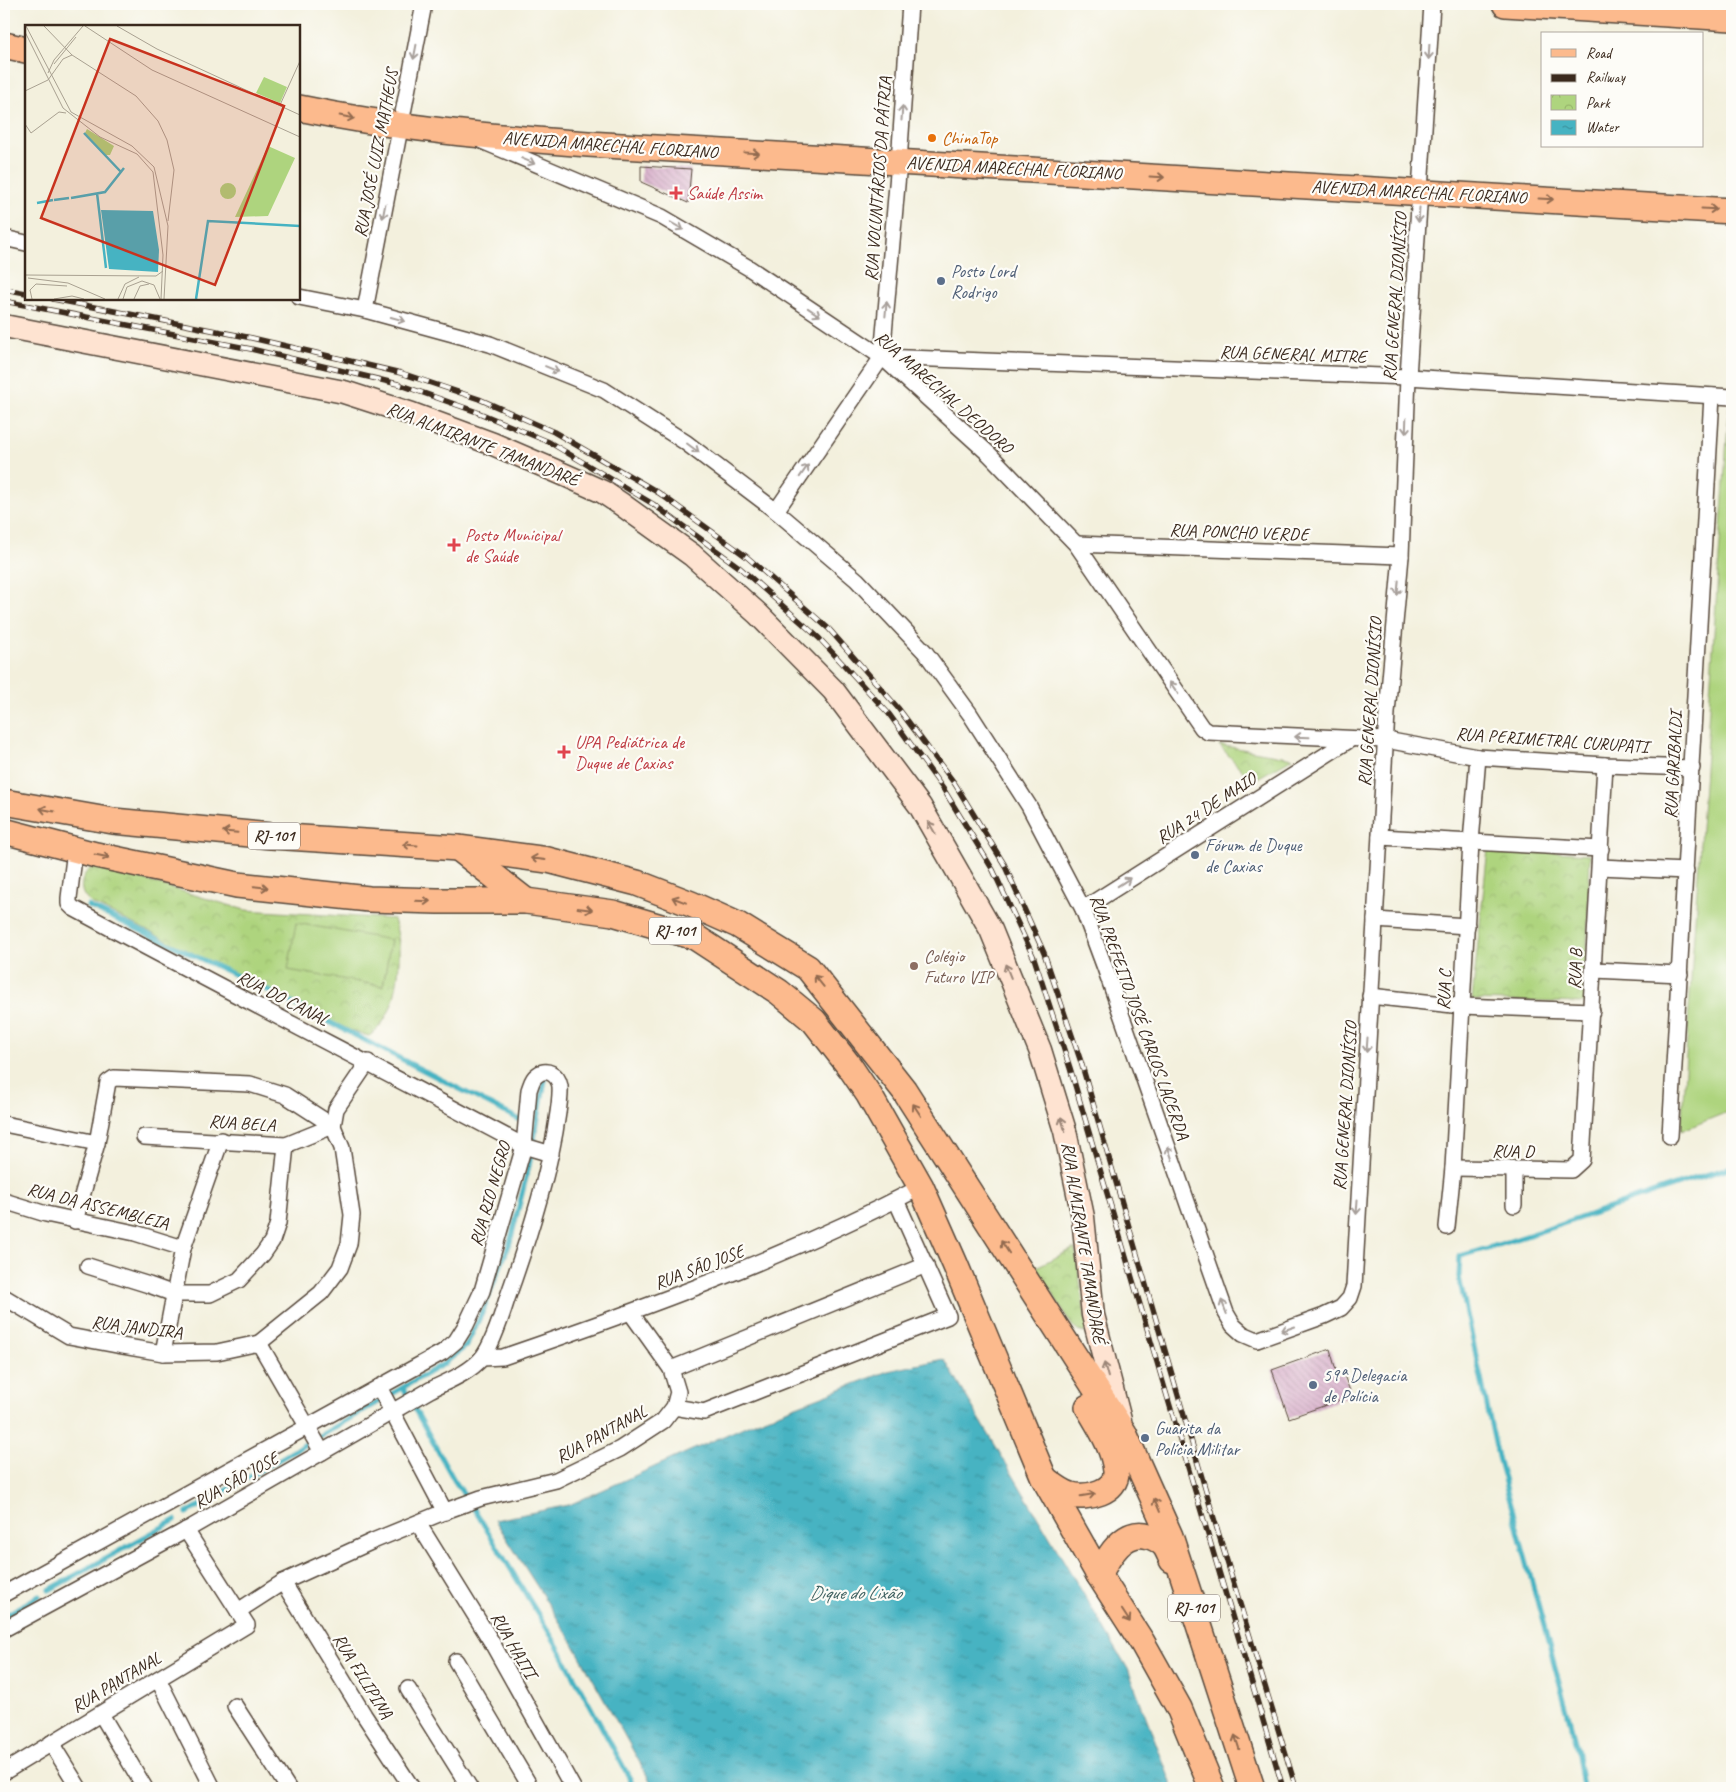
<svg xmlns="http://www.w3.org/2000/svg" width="1736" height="1792" font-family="Caveat,sans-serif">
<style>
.park{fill:url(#park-crowns);stroke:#747f4e}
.pitch{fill:#aed47e;stroke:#747f4e}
.water{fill:url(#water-ripples);stroke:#406e70}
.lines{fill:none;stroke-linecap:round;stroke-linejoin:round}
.stream{stroke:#46b3c2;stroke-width:5}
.building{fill:url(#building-back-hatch)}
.street-casing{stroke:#57483b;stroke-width:18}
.secondary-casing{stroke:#57483b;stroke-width:25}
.primary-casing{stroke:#57483b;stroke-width:28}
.street{stroke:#fff;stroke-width:15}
.secondary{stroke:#fee3d1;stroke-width:22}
.primary{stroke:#fcba8d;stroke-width:25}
.rail-casing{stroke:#3b2a1e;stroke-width:5.5}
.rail{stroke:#fdfcf7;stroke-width:4;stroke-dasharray:11;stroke-linecap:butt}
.oneway{stroke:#a79f9a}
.oneway2{stroke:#926b50}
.oneway3{stroke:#9c8678}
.food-dot{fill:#e8710a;stroke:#fdfcf7;stroke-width:2}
.health-dot{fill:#e0444e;stroke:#fdfcf7;stroke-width:2}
.service-dot{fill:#5c6f8a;stroke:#fdfcf7;stroke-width:2}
.education-dot{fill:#8d6e63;stroke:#fdfcf7;stroke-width:2}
.labels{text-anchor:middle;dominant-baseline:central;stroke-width:4.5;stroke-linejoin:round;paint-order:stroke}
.shield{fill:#fdfcf7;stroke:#75695f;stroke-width:1}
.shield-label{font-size:16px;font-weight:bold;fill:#3b2a1e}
.food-label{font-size:18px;fill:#c56008;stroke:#fdfcf7;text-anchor:start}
.street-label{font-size:18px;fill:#3b2a1e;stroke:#fdfcf7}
.health-label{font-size:18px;fill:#be3a42;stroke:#fdfcf7;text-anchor:start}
.service-label{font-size:18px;fill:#4e5e75;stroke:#fdfcf7;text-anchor:start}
.education-label{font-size:18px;fill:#785e54;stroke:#fdfcf7;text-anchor:start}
.water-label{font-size:19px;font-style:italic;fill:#3f6160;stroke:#fdfcf7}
.inset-river{fill:none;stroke:#46b3c2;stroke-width:2.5}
.inset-road{fill:none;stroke:#a9a191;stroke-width:1}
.view{fill:#c8321e;fill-opacity:0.15;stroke:#c8321e;stroke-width:2.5}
.inset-edge{fill:none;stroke:#3b2a1e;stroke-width:2.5}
</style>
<defs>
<pattern id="park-crowns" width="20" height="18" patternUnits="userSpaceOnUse" patternTransform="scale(1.25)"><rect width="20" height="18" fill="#aed47e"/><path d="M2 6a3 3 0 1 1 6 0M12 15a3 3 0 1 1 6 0" fill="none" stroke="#97b66c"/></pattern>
<pattern id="water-ripples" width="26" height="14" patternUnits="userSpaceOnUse" patternTransform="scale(1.25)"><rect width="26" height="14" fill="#46b3c2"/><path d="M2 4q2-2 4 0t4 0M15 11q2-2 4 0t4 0" fill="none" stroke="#3c929d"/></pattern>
<pattern id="building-back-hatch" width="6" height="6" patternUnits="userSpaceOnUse" patternTransform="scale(1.25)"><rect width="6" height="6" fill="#d4a6c6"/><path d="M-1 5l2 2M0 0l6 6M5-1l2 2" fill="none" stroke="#ad87a0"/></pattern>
</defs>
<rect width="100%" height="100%" fill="#fdfcf7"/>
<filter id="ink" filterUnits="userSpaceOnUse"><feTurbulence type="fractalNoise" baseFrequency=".02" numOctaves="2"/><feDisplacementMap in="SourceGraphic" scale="10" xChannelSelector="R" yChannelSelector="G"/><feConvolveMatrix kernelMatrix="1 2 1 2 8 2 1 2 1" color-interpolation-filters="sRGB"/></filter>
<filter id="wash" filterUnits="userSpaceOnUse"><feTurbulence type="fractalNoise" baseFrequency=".0096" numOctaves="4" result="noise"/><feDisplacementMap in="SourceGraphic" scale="20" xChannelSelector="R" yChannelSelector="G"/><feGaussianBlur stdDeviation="1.12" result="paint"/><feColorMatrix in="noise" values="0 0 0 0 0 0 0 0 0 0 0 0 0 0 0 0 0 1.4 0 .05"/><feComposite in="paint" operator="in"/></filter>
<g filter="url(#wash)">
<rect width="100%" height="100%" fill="#f3f0dd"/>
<g class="park">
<path d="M1219,745L1293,758L1252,781Z"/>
<path d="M1488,848L1590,854L1585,1003L1472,1000Z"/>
<path d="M97,866L245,910L394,919C396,928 399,937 399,946C400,975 396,1018 369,1036L349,1030L91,903C89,901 86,899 85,897C77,886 84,868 97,866Z"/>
<path d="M1075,1248L1087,1329L1084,1333L1078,1331L1073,1327L1036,1267Z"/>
</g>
<g class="pitch">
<path d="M1729,407L1732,408V1110L1681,1131Z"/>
<path d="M296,923L391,940L383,986L288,970Z"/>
</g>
<path class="water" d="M944,1359L1128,1669L1173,1788H654L571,1640L495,1520L569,1505L757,1421L888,1371Z"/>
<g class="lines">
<g class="stream">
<path d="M88,906L261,987L524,1122"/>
<path d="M403,1388L454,1480L476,1512L558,1647L635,1788"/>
<path d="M187,1513L445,1363L466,1346L484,1309L510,1242L529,1166L546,1075"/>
<path d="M49,1590L175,1520"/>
<path d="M4,1616L39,1596"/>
<path d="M1583,1788L1577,1748L1498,1457L1459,1277L1460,1256C1552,1231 1641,1194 1732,1167"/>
</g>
</g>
<g id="blocks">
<g class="building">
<path d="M641,166L691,169L688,203L641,182Z"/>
<path d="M1330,1349L1337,1374L1343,1373L1352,1396L1289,1418L1272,1370Z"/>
</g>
</g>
</g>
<g filter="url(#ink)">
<use href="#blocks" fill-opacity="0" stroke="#57483b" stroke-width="1"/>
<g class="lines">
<g class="street-casing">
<g id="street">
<path d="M482,141L662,217L749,268L882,357L989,454L1076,544L1202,728L1208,732L1386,740L1478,757L1605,765L1692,768"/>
<path d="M4,238L26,243"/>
<path d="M299,297L365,310L490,344L604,390L685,442L776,511L857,580L925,652L970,714L1029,806L1083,909L1105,968L1226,1313L1233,1325L1243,1334L1257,1340L1324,1316L1341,1308L1350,1298L1354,1286L1387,713L1401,556L1408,377L1432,4"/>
<path d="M365,310L424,4"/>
<path d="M882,357L1408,377L1732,397"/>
<path d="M776,511L882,357L899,162L910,4"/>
<path d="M1076,544L1401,556"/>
<path d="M1380,837L1601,849"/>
<path d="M75,850L69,898V904L73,908C223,989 374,1066 524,1146L551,1154"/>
<path d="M1600,867L1686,871"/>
<path d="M1083,909L1351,739"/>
<path d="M1375,920L1467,926"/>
<path d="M1594,970L1680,974"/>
<path d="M1370,996L1462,1006L1592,1011"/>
<path d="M4,1124L97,1143"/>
<path d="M1670,1136L1712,396"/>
<path d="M144,1137L286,1145L333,1126"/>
<path d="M1453,1168L1571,1170L1582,1160L1605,765"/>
<path d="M1514,1170V1205"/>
<path d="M4,1201L46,1214L135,1233L183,1248"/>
<path d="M75,1221L97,1143L108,1082L114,1078L250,1084L285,1095L333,1126"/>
<path d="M1447,1227L1453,1168L1471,842L1478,757"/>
<path d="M88,1266L149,1285L174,1294H210L239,1280L263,1254L272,1241L278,1223L286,1145"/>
<path d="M4,1297L69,1336L122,1346L163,1353L217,1352L259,1343L321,1293L340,1268L349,1244L352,1215L342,1148L333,1126L336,1109L368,1062"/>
<path d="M259,1343L322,1452"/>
<path d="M163,1353L183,1248L221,1140"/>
<path d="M482,1358L503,1357C646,1308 786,1257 921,1187"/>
<path d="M671,1369L926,1265"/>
<path d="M379,1387L445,1512"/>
<path d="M674,1407L704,1412L948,1316L896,1200"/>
<path d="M418,1523L491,1641L573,1788"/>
<path d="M283,1582L364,1715L412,1788"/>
<path d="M4,1594L443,1352L456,1341L466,1325L482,1291L524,1146L529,1090C531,1085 532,1079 536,1076C546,1066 558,1075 560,1086C561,1101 557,1117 555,1132C545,1187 526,1246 507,1299C502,1315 492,1346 482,1358C469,1373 448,1381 430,1390L190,1528L4,1629"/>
<path d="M238,1611L283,1582L373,1541L451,1509L481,1498L556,1480L620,1449L663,1421L674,1407L678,1392L671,1369L631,1313"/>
<path d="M456,1661L531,1788"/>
<path d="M158,1679L213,1788"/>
<path d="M408,1689L470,1788"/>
<path d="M235,1706L288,1788"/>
<path d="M101,1714L145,1788"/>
<path d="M51,1743L79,1788"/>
<path d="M4,1772L247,1625L186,1530"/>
</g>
</g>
<g class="secondary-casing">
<path id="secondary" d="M4,326L344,392L412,414L493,444L565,475L603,492L621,504L692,555L758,614L833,690L920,806L991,930L1040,1050L1065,1131L1083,1217L1093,1315L1120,1420"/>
</g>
<g class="primary-casing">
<g id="primary">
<path d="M1505,4L1732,18"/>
<path d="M4,45L26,50"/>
<path d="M299,108C394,128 490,137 588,144L1732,211"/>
<path d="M4,802L113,821L271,836L458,848L548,860L637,883L691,904L738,925L808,968L904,1090L1124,1433L1170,1536L1252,1788"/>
<path d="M4,831L96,855L237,885L369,899L437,901H526L613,913L695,937L779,992L814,1021L850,1067L869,1095L921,1187L955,1264L1044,1478L1099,1575L1142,1642L1179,1708L1212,1788"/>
<path d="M458,848L526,901"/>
<path d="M1045,1479C1053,1485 1061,1492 1071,1495C1087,1499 1118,1492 1116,1471C1114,1448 1099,1426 1088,1407"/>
<path d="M1099,1575C1108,1557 1124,1528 1149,1536C1155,1538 1161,1541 1165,1546C1168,1550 1170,1556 1172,1560"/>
</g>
</g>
<use href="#street" class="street"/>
<use href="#secondary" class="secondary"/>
<use href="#primary" class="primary"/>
<g class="rail-casing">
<g id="rail">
<path d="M4,289L26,293"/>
<path d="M53,299L252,338L401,373L479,399L554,432L659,493L747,557L829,629L898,708L955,784L1004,864L1044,953L1081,1062L1212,1512L1296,1788"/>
<path d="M4,301L251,349L398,384L477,412L549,442L653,504L739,567L819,638L889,714L944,790L993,870L1034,958L1070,1068L1283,1788"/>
</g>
</g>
<use href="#rail" class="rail"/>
</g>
<defs><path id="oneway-shaft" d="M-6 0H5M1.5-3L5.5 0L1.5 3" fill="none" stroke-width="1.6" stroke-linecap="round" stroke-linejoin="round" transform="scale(1.25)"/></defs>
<g class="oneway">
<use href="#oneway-shaft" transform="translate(415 52) rotate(101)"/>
<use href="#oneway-shaft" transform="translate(1429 52) rotate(93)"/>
<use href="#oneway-shaft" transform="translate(902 113) rotate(-86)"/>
<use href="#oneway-shaft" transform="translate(528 161) rotate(23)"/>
<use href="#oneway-shaft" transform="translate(384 211) rotate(101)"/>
<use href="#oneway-shaft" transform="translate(1419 215) rotate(94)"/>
<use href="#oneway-shaft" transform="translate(677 226) rotate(30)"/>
<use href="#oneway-shaft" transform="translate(886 309) rotate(-85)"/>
<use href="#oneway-shaft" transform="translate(814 312) rotate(34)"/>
<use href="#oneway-shaft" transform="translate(398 319) rotate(15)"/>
<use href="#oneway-shaft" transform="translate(552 369) rotate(22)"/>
<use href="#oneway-shaft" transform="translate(1406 426) rotate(92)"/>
<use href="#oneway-shaft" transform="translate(693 448) rotate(37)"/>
<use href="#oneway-shaft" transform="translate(804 471) rotate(-55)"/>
<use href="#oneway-shaft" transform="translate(1398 588) rotate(95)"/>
<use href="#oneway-shaft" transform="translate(1174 688) rotate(-125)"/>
<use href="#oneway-shaft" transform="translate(1302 737) rotate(-178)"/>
<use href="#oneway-shaft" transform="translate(1124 882) rotate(-33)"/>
<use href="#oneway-shaft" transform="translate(1367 1045) rotate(94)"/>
<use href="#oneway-shaft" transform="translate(1170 1153) rotate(-109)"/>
<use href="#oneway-shaft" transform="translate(1357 1207) rotate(94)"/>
<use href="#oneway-shaft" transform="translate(1224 1307) rotate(-111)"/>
<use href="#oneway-shaft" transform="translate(1288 1329) rotate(161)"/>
</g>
<g class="oneway2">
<use href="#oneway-shaft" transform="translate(347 117) rotate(11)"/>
<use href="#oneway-shaft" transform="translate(752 153) rotate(3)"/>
<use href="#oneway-shaft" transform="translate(1157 177) rotate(3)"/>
<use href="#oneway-shaft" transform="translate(1546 199) rotate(3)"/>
<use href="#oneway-shaft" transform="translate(1709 209) rotate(3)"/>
<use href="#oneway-shaft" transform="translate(47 810) rotate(-169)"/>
<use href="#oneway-shaft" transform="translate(230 832) rotate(-175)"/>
<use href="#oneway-shaft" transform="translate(410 845) rotate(-176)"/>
<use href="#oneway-shaft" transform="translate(102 856) rotate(12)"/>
<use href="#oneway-shaft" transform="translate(538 859) rotate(-173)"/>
<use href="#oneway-shaft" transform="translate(261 887) rotate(6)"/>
<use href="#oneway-shaft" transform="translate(679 900) rotate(-159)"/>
<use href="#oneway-shaft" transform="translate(423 901) rotate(2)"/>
<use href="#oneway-shaft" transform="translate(585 909) rotate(7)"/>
<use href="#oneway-shaft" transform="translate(819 981) rotate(-129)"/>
<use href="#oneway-shaft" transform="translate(917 1110) rotate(-123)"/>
<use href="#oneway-shaft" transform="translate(1005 1247) rotate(-123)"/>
<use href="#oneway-shaft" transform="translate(1088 1495) rotate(-9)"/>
<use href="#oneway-shaft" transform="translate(1157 1505) rotate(-113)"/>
<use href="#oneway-shaft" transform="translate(1126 1616) rotate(57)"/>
<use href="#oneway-shaft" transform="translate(1237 1742) rotate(-108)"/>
</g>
<g class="oneway3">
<use href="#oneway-shaft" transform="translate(932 828) rotate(-120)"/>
<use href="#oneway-shaft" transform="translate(1008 971) rotate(-112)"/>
<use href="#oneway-shaft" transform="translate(1063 1124) rotate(-107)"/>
<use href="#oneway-shaft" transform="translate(1106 1370) rotate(-105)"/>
</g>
</g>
<circle class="food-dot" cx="932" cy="138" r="5"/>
<g class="health-dot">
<path d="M673.5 185.5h5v5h5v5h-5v5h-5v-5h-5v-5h5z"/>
<path d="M451.5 537.5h5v5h5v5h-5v5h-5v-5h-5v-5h5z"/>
<path d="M561.5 744.5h5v5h5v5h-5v5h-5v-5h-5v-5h5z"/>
</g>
<g class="service-dot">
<circle cx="941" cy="281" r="5"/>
<circle cx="1195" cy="855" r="5"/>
<circle cx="1313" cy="1385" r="5"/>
<circle cx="1145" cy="1438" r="5"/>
</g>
<circle class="education-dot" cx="914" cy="966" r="5"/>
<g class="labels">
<g class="shield">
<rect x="248" y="822.5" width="52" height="27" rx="4"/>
<rect x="649" y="917.5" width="52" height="27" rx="4"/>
<rect x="1168" y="1594.5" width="52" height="27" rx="4"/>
</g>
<g class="shield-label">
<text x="274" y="836">RJ-101</text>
<text x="675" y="931">RJ-101</text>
<text x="1194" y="1608">RJ-101</text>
</g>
<g class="food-label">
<text x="942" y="138">ChinaTop</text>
</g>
<g class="street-label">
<text transform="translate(610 145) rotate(4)">AVENIDA MARECHAL FLORIANO</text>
<text transform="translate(376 153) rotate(-79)">RUA JOSÉ LUIZ MATHEUS</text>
<text transform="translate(1014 168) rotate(3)">AVENIDA MARECHAL FLORIANO</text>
<text transform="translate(878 179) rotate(-86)">RUA VOLUNTÁRIOS DA PÁTRIA</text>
<text transform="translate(1419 192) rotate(3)">AVENIDA MARECHAL FLORIANO</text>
<text transform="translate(1395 297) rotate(-86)">RUA GENERAL DIONÍSIO</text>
<text transform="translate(1293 354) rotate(2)">RUA GENERAL MITRE</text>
<text transform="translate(944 392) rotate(41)">RUA MARECHAL DEODORO</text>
<text transform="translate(483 444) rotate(21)">RUA ALMIRANTE TAMANDARÉ</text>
<text transform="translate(1239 532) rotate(2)">RUA PONCHO VERDE</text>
<text transform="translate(1370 702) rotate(-86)">RUA GENERAL DIONÍSIO</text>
<text transform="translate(1552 740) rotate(4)">RUA PERIMETRAL CURUPATI</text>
<text transform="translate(1673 765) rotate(-87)">RUA GARIBALDI</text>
<text transform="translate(1206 808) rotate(-33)">RUA 24 DE MAIO</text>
<text transform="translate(1575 969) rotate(-87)">RUA B</text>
<text transform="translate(1444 990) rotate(-87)">RUA C</text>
<text transform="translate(283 998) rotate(27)">RUA DO CANAL</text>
<text transform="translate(1140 1017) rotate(70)">RUA PREFEITO JOSÉ CARLOS LACERDA</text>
<text transform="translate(1345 1106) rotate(-86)">RUA GENERAL DIONÍSIO</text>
<text transform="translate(242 1123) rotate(4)">RUA BELA</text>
<text transform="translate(1513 1151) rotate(1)">RUA D</text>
<text transform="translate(490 1194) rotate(-74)">RUA RIO NEGRO</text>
<text transform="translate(98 1206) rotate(14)">RUA DA ASSEMBLEIA</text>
<text transform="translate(1084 1243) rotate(81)">RUA ALMIRANTE TAMANDARÉ</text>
<text transform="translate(699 1267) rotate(-21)">RUA SĀO JOSE</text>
<text transform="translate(137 1327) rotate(7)">RUA JANDIRA</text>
<text transform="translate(601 1434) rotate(-29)">RUA PANTANAL</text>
<text transform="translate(236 1480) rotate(-30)">RUA SĀO JOSE</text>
<text transform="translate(514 1645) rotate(60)">RUA HAITI</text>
<text transform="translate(363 1676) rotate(58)">RUA FILIPINA</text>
<text transform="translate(116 1682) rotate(-31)">RUA PANTANAL</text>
</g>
<g class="health-label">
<text x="687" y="193">Saúde Assim</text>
<text x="465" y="535">Posto Municipal<tspan x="465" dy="21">de Saúde</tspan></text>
<text x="575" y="742">UPA Pediátrica de<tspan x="575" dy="21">Duque de Caxias</tspan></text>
</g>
<g class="service-label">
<text x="951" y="271">Posto Lord<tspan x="951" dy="21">Rodrigo</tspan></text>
<text x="1205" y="845">Fórum de Duque<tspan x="1205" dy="21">de Caxias</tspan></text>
<text x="1323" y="1375">59ª Delegacia<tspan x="1323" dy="21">de Polícia</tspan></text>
<text x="1155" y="1428">Guarita da<tspan x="1155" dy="21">Polícia Militar</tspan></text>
</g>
<g class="education-label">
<text x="924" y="956">Colégio<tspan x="924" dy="21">Futuro VIP</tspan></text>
</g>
<g class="water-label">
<text x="855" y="1593">Dique do Lixão</text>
</g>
</g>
<g transform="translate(25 25)">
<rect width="275" height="275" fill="#f3f0dd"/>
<path d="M239,52L262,62L255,78L231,68ZM62,104L89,121L85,130H81L60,108ZM195 166a8 8 0 1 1 16 0a8 8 0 1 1-16 0Z" fill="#aed47e"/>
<path d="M243,121L270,133L243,191L210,192Z" fill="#aed47e"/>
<path d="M76,185L128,186L134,225L133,247L84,244Z" fill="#46b3c2"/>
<path class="inset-river" d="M59,108L96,147M72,168L81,243M46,173L80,167L99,143M29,175L44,173M12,178L28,175M171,274L183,196L275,201"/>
<path class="inset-road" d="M1,1L46,87L107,121L129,142L143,201L139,274M19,1L47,30L111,71L133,96L142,115L149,145L143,196M60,1L127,45L275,112M92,1L132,24L275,90M0,7L38,83L75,112L112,129L128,147L138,230L136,274M29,39L51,12M23,48L29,35L58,1M0,66L23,55L38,34L47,30M255,80L275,36M0,99L6,108L34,87L41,88M0,250L131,251L138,246M3,253L43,258L80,274M7,274L5,265L11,259L42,261M29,274L47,271L59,274M93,274L100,259L114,252M98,274L102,262L117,256L129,260L135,274M109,274L115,261L124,259"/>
<path class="view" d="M85,14L259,81L190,260L16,193Z"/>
<rect width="275" height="275" class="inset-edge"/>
</g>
<rect width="1736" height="1792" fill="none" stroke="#fdfcf7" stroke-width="20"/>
<rect x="1541" y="32" width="162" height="115" fill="#fdfcf7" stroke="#afa8a0"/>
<rect x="1551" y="49" width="25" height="8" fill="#fcba8d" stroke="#afa8a0"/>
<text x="1586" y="58" font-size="15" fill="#3b2a1e">Road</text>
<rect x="1551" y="74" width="25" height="8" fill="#3b2a1e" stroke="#afa8a0"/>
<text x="1586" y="82" font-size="15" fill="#3b2a1e">Railway</text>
<rect x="1551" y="95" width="25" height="15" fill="url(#park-crowns)" stroke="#afa8a0"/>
<text x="1586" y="108" font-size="15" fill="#3b2a1e">Park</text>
<rect x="1551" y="120" width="25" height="15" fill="url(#water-ripples)" stroke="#afa8a0"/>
<text x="1586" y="132" font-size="15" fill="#3b2a1e">Water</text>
</svg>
